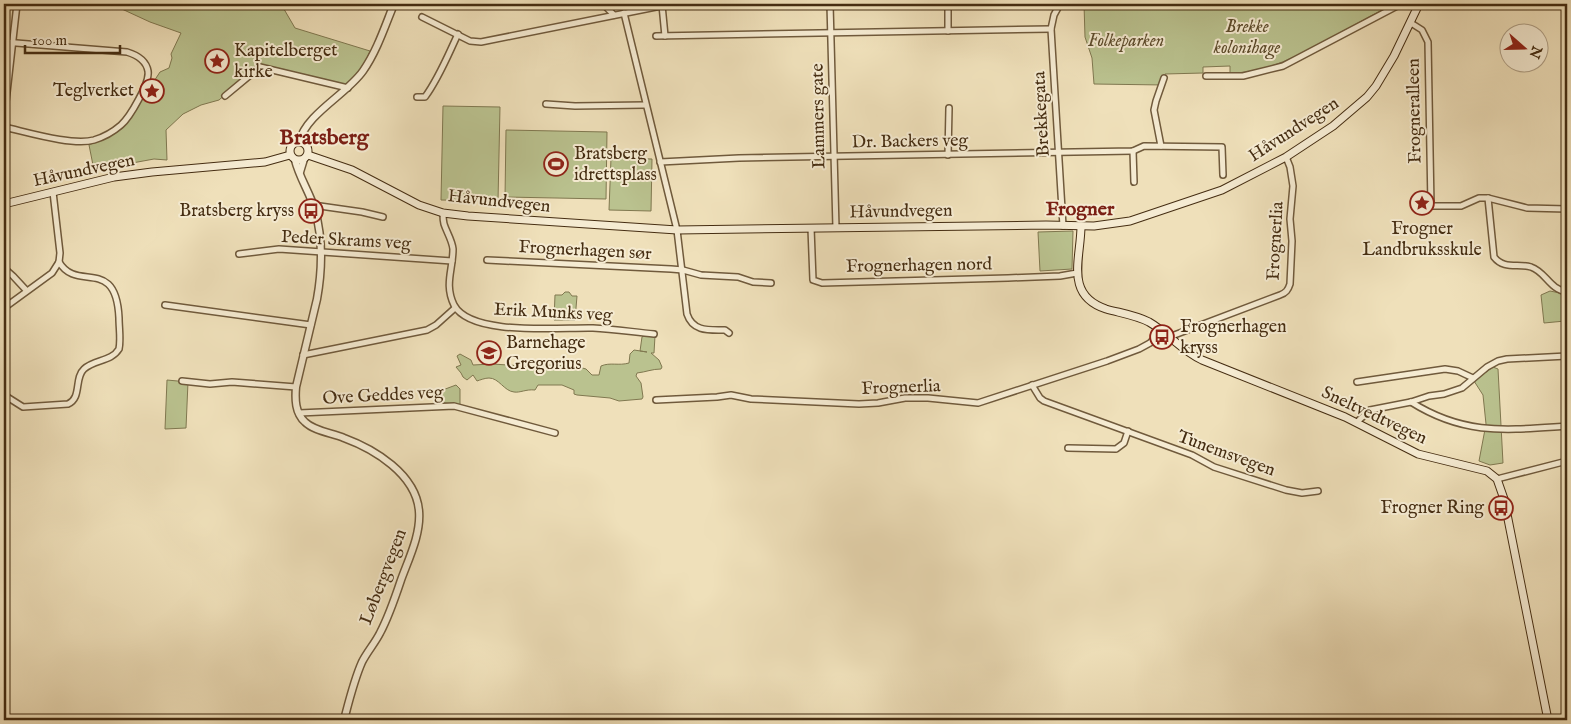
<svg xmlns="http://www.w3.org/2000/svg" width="1571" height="724" font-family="'IM FELL English',serif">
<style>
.green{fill:#bac28f;stroke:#807850}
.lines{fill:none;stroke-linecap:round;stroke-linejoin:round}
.minor-casing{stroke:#705a3c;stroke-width:8}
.tertiary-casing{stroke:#705a3c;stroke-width:9}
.secondary-casing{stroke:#452d12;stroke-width:9}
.minor{stroke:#f5ebd2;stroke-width:5}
.tertiary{stroke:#f5ebd2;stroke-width:6}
.secondary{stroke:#f5ebd2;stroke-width:7}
.labels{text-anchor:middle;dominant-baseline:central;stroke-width:4;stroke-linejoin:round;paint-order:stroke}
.park-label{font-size:18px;font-style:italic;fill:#5c4b2b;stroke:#f5ebd2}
.poi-label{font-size:18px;fill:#452d12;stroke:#f5ebd2;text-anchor:start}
.street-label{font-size:18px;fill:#452d12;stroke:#f5ebd2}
.quarter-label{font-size:20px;font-weight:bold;fill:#7a1f14;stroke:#f5ebd2}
.district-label{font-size:22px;font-weight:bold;fill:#7a1f14;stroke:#f5ebd2}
</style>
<rect width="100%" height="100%" fill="#efe0ba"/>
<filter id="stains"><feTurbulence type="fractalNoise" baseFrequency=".004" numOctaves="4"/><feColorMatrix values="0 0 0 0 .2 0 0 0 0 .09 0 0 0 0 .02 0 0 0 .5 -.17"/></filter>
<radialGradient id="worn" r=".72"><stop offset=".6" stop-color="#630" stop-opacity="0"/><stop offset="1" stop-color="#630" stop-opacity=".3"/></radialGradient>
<g class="green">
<path d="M111,4H281L295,28L370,51L364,66L344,86L256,68L219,100L201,105L183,114L166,130L167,160L154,159L94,170L89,145L114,134L124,127L160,72L169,68L172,58L171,54L181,33L150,22Z"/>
<path d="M1084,4H1393C1373,15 1352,26 1332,37C1298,55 1269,73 1230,73V66L1203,67V73L1165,74L1164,85L1094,84L1092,58L1085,37Z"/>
<path d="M443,106L500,107L498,201L441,200Z"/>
<path d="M506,130L607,132L606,199L505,197Z"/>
<path d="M611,158L652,159L651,211L609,210Z"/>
<path d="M1073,231L1072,269L1040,271L1038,232Z"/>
<path d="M1550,291L1565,294V321L1544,323L1541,295Z"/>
<path d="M565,292H569L572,296H577L575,320H554L555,295H562Z"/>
<path d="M645,335L655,336L654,353H651L659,360L662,367L661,369C652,369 646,372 637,373L636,376L641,383L643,397L642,399L619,401L610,398L577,395L574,394V390L562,385H538L535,390C526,389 520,393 514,392C504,391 499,378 489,378C485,378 480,380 477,381L473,375L467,380L463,377L461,373L456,367L461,365L457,356L460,354L471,360L473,365L492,364L524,366L539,370L546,365L575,366L586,369L592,375H599L601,366C610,362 619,366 629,363L630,354L634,350L647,352L640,351L642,337Z"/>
<path d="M1493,367L1498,369L1503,463L1490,465L1479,461L1486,424L1483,395L1474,381Z"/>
<path d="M167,380L188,382L186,428L165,429Z"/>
<path d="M456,385L460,389V405L439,402L440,391Z"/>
</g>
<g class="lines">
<g class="minor-casing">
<g id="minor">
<path d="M603,4L614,15"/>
<path d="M830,4L836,228"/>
<path d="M948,4V31"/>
<path d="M1060,4L1054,15L1051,29L1063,226"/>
<path d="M662,5L665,36"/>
<path d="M624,13L677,230L687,314C693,332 709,330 725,330L729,333"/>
<path d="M422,17L470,41L481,42L671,4"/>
<path d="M1411,23L1422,30L1428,42L1431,206H1461L1479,198H1488L1527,208L1567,209"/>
<path d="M656,36L1051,29"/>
<path d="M4,42L127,52C137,55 146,60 148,71C150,83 130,117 121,125C113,132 104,137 94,140C72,146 27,132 4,127"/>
<path d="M1206,76H1243L1283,66L1401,4"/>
<path d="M225,96L260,67L348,88"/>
<path d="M417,97H425C439,78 448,55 458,34"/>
<path d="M546,104L575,106L645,105"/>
<path d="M4,119L17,4"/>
<path d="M1161,146L1154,110L1156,101L1164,78"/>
<path d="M1133,151L1134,182"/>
<path d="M948,155L949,108"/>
<path d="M660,162L739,158L1133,151L1144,146L1222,147L1223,175"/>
<path d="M1488,198L1494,257C1504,270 1518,263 1531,267C1546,272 1549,289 1567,292"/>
<path d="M313,205L362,212L383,217"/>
<path d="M443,213C443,216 443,220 444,224C447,233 452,240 453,249C453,270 444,284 454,305C471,337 562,327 593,328C613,329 633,332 654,334"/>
<path d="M811,228L813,280L822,283L1008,278L1060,276L1077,273"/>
<path d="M239,254L279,249L452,261"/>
<path d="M487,260L671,269L683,270L701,275L738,277L753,282L771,283"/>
<path d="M4,268L13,276L26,290"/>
<path d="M165,305L311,325"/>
<path d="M4,308L52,273L59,262L60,253L53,192"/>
<path d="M1169,337L1280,295C1286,293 1288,290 1290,284L1292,241L1290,219L1293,186L1290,167L1286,157"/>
<path d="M303,355L427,330L436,325L455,308"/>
<path d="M182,381L210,384L232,382L296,387"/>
<path d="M1357,382L1445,369L1458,371L1473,378"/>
<path d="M1032,385L1040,398L1044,401L1192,455L1214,467L1286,490L1302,493L1318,491"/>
<path d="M4,395L23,407L68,404C82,398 74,378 84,369C95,359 111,362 119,349C121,339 119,328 119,318C116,255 77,293 59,262"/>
<path d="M656,400L717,397L731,395L751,399L859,404L878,403L905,398H928L978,403L1107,361L1139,349L1150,343L1161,331"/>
<path d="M1411,402C1465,436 1507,430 1567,426"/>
<path d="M299,413L454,406L555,433"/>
<path d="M1357,422L1370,410L1411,402L1429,396L1444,394L1462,388L1487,367L1498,361L1507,359L1567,356"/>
<path d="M1068,448L1116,449L1124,443L1128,431"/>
<path d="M1497,479L1567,461"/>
</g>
</g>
<g class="tertiary-casing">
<g id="tertiary">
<path d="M299,142C307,113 346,95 363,71C377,51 385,26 394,4"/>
<path d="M295,160C299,177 310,193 315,210C323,239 322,271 317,299L296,387C295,399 295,413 305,422C314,431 332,433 344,438C374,449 416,474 419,511C421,534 409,558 401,580C395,598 389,616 380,633C375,643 367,652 362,662C354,680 349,701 344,720"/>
<path d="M300,172L304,159"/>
</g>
</g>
<g class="secondary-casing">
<g id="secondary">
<circle cx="299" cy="151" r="9"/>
<path d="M308,155L352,170L419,205L443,213L468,216L677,230L1046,225L1094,226L1130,221L1222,190L1286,157L1333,126L1367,97L1376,86L1394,56L1419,4"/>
<path d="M4,204L114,177L152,172L265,162L290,155"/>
<path d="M1081,226C1081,258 1064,295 1106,309C1120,313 1135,315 1149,322C1168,333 1182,351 1202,360L1345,417L1418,454L1487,471L1497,479L1504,499L1548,720"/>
</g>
</g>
<use href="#minor" class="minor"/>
<use href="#tertiary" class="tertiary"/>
<use href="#secondary" class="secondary"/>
</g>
<defs>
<g id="sight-ring" transform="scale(1.25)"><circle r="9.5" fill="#f5ebd2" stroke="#8f2418" stroke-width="1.5"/><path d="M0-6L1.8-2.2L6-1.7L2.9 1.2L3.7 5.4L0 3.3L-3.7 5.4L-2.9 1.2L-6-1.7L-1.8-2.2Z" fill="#8f2418"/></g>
<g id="stadium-ring" transform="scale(1.25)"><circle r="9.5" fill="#f5ebd2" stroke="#8f2418" stroke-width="1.5"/><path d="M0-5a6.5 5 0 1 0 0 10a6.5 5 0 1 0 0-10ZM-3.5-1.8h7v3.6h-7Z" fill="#8f2418"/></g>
<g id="bus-ring" transform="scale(1.25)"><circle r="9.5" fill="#f5ebd2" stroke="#8f2418" stroke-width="1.5"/><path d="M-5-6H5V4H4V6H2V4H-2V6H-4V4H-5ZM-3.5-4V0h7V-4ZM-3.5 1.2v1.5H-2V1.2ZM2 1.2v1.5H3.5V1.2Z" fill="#8f2418"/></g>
<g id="school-ring" transform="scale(1.25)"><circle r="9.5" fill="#f5ebd2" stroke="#8f2418" stroke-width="1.5"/><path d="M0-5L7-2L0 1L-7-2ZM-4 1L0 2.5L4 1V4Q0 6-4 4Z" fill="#8f2418"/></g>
</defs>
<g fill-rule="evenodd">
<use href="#sight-ring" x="217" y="61"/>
<use href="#sight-ring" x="152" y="91"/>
<use href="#stadium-ring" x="556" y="164"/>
<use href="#sight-ring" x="1422" y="203"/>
<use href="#bus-ring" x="311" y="211"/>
<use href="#bus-ring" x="1162" y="337"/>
<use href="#school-ring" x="489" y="353"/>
<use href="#bus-ring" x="1501" y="508"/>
</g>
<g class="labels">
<g class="park-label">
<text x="1247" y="27">Brekke<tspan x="1247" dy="21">kolonihage</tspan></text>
<text x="1126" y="41">Folkeparken</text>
</g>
<g class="poi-label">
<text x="234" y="51">Kapitelberget<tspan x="234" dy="21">kirke</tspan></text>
<text x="134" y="91" text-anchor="end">Teglverket</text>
<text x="574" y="154">Bratsberg<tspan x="574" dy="21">idrettsplass</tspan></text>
<text x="294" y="211" text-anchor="end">Bratsberg kryss</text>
<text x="1422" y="229" text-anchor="middle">Frogner<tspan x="1422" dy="21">Landbruksskule</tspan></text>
<text x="1180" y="327">Frognerhagen<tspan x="1180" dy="21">kryss</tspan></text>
<text x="506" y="343">Barnehage<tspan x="506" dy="21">Gregorius</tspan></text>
<text x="1484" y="508" text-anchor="end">Frogner Ring</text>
</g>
<g class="street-label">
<text transform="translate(1415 111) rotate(-91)">Frogneralleen</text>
<text transform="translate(1042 114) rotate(-93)">Brekkegata</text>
<text transform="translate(819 116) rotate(-91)">Lammers gate</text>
<text transform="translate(1294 130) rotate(-33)">Håvundvegen</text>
<text transform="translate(910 142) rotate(-1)">Dr. Backers veg</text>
<text transform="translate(84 171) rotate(-12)">Håvundvegen</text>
<text transform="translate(499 202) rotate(6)">Håvundvegen</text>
<text transform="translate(901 212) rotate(-1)">Håvundvegen</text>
<text transform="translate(346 241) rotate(3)">Peder Skrams veg</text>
<text transform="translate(1276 241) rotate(-87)">Frognerlia</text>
<text transform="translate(585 251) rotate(3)">Frognerhagen sør</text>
<text transform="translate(919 266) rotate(-1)">Frognerhagen nord</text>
<text transform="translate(553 313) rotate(3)">Erik Munks veg</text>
<text transform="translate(901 388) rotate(-2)">Frognerlia</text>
<text transform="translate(383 396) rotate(-3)">Ove Geddes veg</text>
<text transform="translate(1374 416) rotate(25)">Sneltvedtvegen</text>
<text transform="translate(1226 454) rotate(20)">Tunemsvegen</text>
<text transform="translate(384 577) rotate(-69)">Løbergvegen</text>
</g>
<g class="quarter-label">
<text x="1080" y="209">Frogner</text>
</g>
<g class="district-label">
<text x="324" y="138">Bratsberg</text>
</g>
</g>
<rect width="1571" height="724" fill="none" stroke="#efe0ba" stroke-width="20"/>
<rect x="5" y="5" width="1561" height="714" fill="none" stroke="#452d12" stroke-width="2.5"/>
<rect x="10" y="10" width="1551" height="704" fill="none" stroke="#452d12"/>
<g transform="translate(1524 48) rotate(110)"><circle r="24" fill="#f5ebd2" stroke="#af9f85"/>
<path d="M0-4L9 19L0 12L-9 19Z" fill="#8f2418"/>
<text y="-8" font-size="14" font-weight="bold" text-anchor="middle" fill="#452d12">N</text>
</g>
<path d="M25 45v8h95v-8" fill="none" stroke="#452d12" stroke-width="2.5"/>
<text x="32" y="45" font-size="15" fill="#452d12" stroke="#f5ebd2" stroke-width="4" paint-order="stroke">100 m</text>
<rect width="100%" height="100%" filter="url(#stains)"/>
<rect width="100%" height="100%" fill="url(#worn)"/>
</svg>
